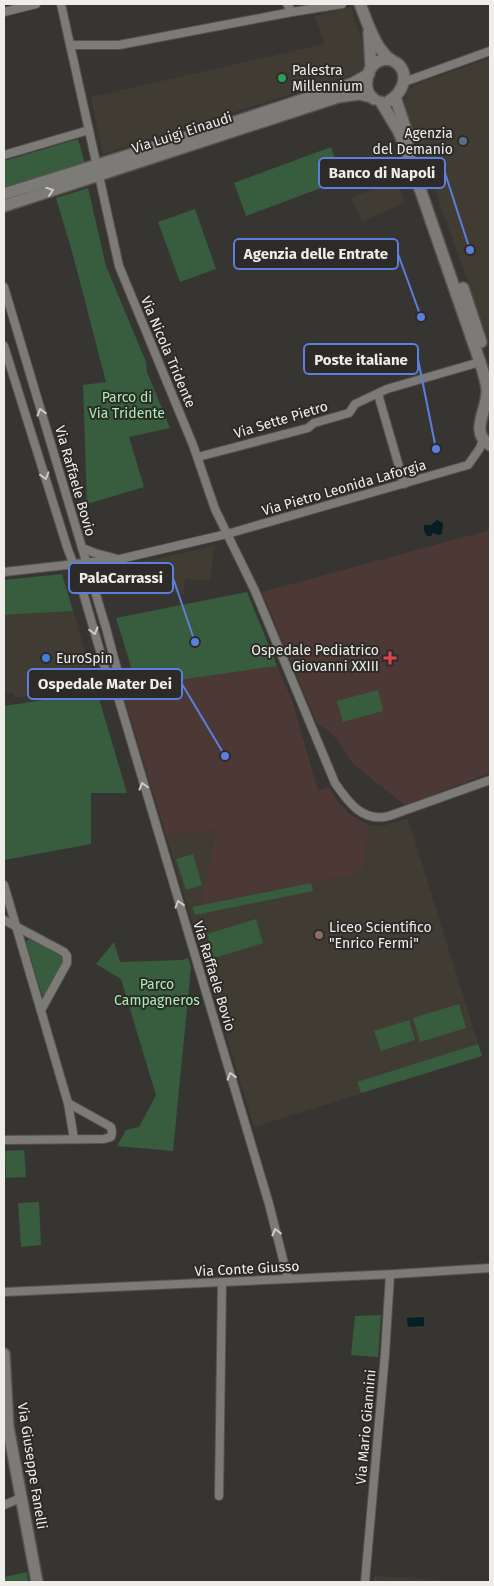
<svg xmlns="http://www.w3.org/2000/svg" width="494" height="1586" font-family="'Fira Sans',sans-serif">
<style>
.built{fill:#403c33}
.medical{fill:#4c3834}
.green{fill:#375d3e}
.water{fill:#081e25}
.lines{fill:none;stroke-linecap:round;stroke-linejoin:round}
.street-casing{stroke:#545350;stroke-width:10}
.secondary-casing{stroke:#545350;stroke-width:14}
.street{stroke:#7d7b77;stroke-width:8}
.secondary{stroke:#7d7b77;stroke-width:11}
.oneway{stroke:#cccbc8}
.leisure-dot{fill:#2e9e5b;stroke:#2d2b28;stroke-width:2}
.service-dot{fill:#5c6f8a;stroke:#2d2b28;stroke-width:2}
.shop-dot{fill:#3f7fe0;stroke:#2d2b28;stroke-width:2}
.health-dot{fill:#e0444e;stroke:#2d2b28;stroke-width:2}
.education-dot{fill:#8d6e63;stroke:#2d2b28;stroke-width:2}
.labels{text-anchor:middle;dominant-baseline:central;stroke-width:4;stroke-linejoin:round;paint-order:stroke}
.poi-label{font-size:14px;fill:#eeedea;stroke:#2d2b28;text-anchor:start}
.street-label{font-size:14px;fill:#eeedea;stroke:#2d2b28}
.park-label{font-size:14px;fill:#a6eeb2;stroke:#2d2b28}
.leader{fill:none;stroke:#5c7edd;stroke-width:2}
.callout-dot{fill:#5c7edd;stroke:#2d2b28;stroke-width:2}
.callout{fill:#2d2b28;stroke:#5c7edd;stroke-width:2}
.callout-label{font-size:15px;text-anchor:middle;font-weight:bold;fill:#eeedea}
</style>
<rect width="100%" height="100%" fill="#373532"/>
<g class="built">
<path d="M351,7L366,53V70L103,154L91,97L324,44L315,16Z"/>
<path d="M490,58V344L404,103L408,92L414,85Z"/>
<path d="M397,181L405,203L362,221L351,197Z"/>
<path d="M214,546L210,581L185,579L184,595L158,587V589L104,578L101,571Z"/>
<path d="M73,611L96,686L14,698V693H4V615Z"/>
<path d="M408,819L482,1056L254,1127L166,835L215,831L204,904L361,873L369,825L382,826Z"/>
<path d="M374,1576L406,1578L462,1582H374Z"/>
</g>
<g class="medical">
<path d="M490,530V773L405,805L353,764L339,742L330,732L317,724L262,592Z"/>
<path d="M277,666L293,703L318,791L329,787L337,801L351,815L369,825L362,873L203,904L215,831L166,835L121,688Z"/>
</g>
<g class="green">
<path d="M78,139L85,163L4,188V161Z"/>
<path d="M331,147L342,180L246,216L234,183Z"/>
<path d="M88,188L106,266L146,362L147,372L170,428L129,437L144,487L87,504L83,385L106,382L73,255L56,198Z"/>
<path d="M195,209L216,269L180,282L158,222Z"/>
<path d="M62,574L73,611L4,615V580Z"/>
<path d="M247,592L277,666L137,686L116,618Z"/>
<path d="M378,690L383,711L343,722L337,701Z"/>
<path d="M97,692L127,793H91V844L4,860V706Z"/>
<path d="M193,854L202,885L186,890L176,859Z"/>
<path d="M311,883L313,891L195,915L192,907Z"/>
<path d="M256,919L263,943L214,958L207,934Z"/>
<path d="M29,939L63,957V960L45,995H42L26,942Z"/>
<path d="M114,942L120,962L182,960L188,958L191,967L173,1151L117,1146L126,1130L139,1127L156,1095L121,979L96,964Z"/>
<path d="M459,1004L466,1028L420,1042L413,1018Z"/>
<path d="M409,1020L415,1040L381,1051L374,1031Z"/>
<path d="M478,1044L482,1056L361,1093L357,1082Z"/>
<path d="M24,1150L26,1177L6,1178L5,1151Z"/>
<path d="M39,1202L41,1245L21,1247L18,1203Z"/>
<path d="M381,1315L378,1357L351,1355L355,1316Z"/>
<path d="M27,1572L28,1582H4V1577Z"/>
</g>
<g class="water">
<path d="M437,520L443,523L442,534L438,535L433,533L431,536H427L424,531V525H431Z"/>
<path d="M424,1317V1326L408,1327L407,1318Z"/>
</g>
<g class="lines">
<g class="street-casing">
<g id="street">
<path d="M61,4L119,266L193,445L215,509L255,591L335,783C348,802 363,823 389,816L490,780"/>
<path d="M287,4L292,12L342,4"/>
<path d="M4,12L36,4"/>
<path d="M70,45H119L292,12"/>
<path d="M404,82L490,51"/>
<path d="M4,155L89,130"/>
<path d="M4,287L106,628L118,673L113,680"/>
<path d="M4,346L68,550L78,575L107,675L113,680L269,1204L288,1279"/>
<path d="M378,394L404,484"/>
<path d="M198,457L308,428L314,423L349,413L355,404L387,389L480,362"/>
<path d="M82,548L95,553L114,558"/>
<path d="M4,572L120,559L227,534L468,465L480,448L483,439"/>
<path d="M4,885L68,1103L74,1139"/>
<path d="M4,920L64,952L67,956V963L41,1010"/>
<path d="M4,1140L104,1139L111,1137L112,1132L111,1127L68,1103"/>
<path d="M4,1292L395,1274L490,1268"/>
<path d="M219,1496L222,1282"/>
<path d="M4,1505L21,1498"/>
<path d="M365,1582L385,1354L390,1275"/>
</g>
</g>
<g class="secondary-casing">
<g id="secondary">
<path d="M360,4C366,19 370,33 379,47C382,51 386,56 389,59C393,61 396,62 399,65C410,77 401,94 389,101"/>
<path d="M369,32L371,68"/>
<path d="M395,97L409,139"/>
<path d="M374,99C361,90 366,64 382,60C384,59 387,60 390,59"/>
<path d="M381,102L399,132L410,160L480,362C483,371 486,380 487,389C489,408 468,432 490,445"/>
<path d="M4,194L216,128L351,84L369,74"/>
<path d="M4,206L338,97L359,94L371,97"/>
<path d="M463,288L481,342"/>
<path d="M4,1354L8,1427L37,1582"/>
</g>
</g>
<use href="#street" class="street"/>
<use href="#secondary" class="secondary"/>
</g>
<defs><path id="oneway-chevron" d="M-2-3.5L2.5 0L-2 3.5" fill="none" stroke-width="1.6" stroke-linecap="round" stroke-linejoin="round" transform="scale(1.25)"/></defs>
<g class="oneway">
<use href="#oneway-chevron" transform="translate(50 191) rotate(-19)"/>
<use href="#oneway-chevron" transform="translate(41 412) rotate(-106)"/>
<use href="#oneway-chevron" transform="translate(45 476) rotate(73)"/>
<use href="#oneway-chevron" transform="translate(94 631) rotate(74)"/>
<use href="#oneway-chevron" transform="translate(143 786) rotate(-106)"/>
<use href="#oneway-chevron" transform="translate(179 904) rotate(-107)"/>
<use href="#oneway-chevron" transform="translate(231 1076) rotate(-107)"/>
<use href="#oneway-chevron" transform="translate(276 1232) rotate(-104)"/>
</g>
<circle class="leisure-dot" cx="282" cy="78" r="5"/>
<circle class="service-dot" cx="463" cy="141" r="5"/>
<circle class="shop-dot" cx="46" cy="658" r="5"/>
<path class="health-dot" d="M387.5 650.5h5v5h5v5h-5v5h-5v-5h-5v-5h5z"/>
<circle class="education-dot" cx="319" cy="935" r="5"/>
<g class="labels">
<g class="poi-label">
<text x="292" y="70">Palestra<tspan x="292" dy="16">Millennium</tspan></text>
<text x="453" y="133" text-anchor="end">Agenzia<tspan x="453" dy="16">del Demanio</tspan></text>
<text x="379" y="650" text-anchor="end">Ospedale Pediatrico<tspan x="379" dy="16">Giovanni XXIII</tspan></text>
<text x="56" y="658">EuroSpin</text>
<text x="329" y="927">Liceo Scientifico<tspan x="329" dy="16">"Enrico Fermi"</tspan></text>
</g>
<g class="street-label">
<text transform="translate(182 133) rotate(-18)">Via Luigi Einaudi</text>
<text transform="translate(168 352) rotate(67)">Via Nicola Tridente</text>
<text transform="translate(281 420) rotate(-17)">Via Sette Pietro</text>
<text transform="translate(75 481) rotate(74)">Via Raffaele Bovio</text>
<text transform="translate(344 488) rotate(-16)">Via Pietro Leonida Laforgia</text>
<text transform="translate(214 976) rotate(73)">Via Raffaele Bovio</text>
<text transform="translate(247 1269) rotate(-3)">Via Conte Giusso</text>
<text transform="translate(366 1427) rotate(-85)">Via Mario Giannini</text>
<text transform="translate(32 1466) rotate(81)">Via Giuseppe Fanelli</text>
</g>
<g class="park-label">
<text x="127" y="397">Parco di<tspan x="127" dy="16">Via Tridente</tspan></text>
<text x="157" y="984">Parco<tspan x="157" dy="16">Campagneros</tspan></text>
</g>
</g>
<path class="leader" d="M470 250L445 173M421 317L398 254M436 449L418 359M195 642L173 578M225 756L182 684"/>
<g class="callout-dot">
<circle cx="470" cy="250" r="5"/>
<circle cx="421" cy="317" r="5"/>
<circle cx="436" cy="449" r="5"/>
<circle cx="195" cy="642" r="5"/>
<circle cx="225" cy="756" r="5"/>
</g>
<g class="callout">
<rect x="319" y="158" width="126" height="30" rx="5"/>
<rect x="234" y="239" width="164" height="30" rx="5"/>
<rect x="304" y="344" width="114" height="30" rx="5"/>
<rect x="69" y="563" width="104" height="30" rx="5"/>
<rect x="28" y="669" width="154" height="30" rx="5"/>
</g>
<g class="callout-label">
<text x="382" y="178">Banco di Napoli</text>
<text x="316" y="259">Agenzia delle Entrate</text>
<text x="361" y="365">Poste italiane</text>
<text x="121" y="583">PalaCarrassi</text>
<text x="105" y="689">Ospedale Mater Dei</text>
</g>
<rect width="494" height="1586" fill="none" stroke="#eeedea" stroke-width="10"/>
</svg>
